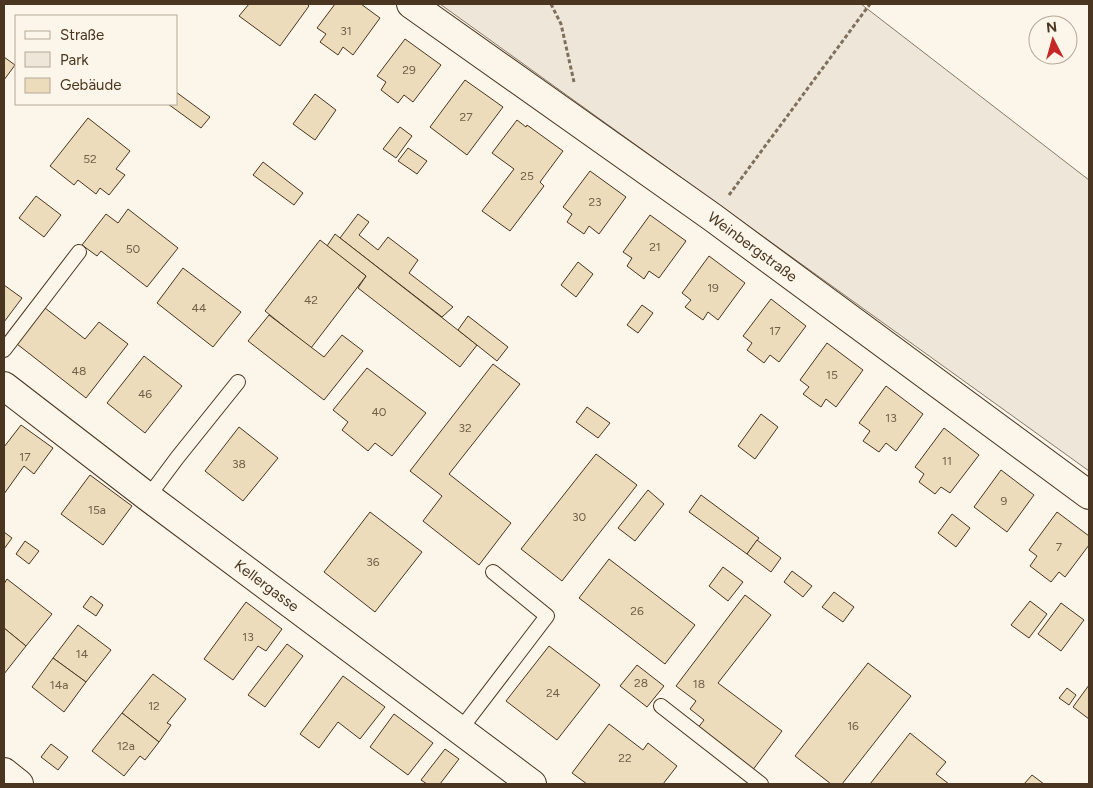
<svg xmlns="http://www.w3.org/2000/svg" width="1093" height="788" font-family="Figtree,sans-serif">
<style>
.green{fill:#ede6d9;stroke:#887966}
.building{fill:#ecdcbc;stroke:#4a3520}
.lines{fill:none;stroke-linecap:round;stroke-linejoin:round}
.lane-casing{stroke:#4a3520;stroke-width:16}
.street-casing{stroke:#4a3520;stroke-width:30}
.path{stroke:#7f6f5c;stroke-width:3;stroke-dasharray:4 2.5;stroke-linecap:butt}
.lane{stroke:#fbf6e9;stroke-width:14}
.street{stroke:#fbf6e9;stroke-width:28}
.labels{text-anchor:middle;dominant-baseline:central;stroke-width:4;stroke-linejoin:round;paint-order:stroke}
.number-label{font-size:12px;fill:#725f47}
.street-label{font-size:15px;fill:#4a3520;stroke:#fbf6e9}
</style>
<rect width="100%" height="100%" fill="#fbf6e9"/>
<path class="green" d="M440,4H861L1089,180V471Z"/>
<g class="building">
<path d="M249,4H307L309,6L280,46L239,16Z"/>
<path d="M335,4H361L380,18L353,55L343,47L338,55L320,42L326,34L317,28Z"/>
<path d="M405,39L441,65L413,102L404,95L398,103L381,90L386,82L377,76Z"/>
<path d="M4,57L15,65L4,80Z"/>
<path d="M465,80L503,107L467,155L430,127Z"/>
<path d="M176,92L210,117L201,128L168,104H176Z"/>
<path d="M315,94L336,110L315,140L293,124Z"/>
<path d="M88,118L130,151L116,169L125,175L109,195L100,188L96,194L78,180L74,185L50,166Z"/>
<path d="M517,120L526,127L527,125L563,151L540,182L544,186L510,231L482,211L514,169L492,153Z"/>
<path d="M400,127L412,136L396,158L383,149Z"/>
<path d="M408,148L427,161L417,174L398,161Z"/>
<path d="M263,162L303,193L294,205L253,175Z"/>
<path d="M590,171L626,197L599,234L589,226L584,234L567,222L572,214L563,207Z"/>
<path d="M36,196L61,215L44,237L19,218Z"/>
<path d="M128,209L178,248L147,287L101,251L97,256L82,245L106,214L118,223Z"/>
<path d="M358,214L369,222L359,235L378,250L388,237L418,260L409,273L453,307L442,317L340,238Z"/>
<path d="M650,215L686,241L659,278L649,271L644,279L627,266L632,258L623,252Z"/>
<path d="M335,234L477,345L460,367L358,288L366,276L327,246Z"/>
<path d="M320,240L366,276L311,348L265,311Z"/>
<path d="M709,256L745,283L718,320L708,312L703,320L685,307L691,300L682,293Z"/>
<path d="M578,262L593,274L576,297L561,285Z"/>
<path d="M183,268L241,312L213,347L157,303Z"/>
<path d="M4,285L22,298L4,322Z"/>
<path d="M771,299L806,326L779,362L770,355L764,363L747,350L752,343L743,336Z"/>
<path d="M642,305L653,313L638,333L627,325Z"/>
<path d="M45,308L85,339L99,322L128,344L86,398L17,344Z"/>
<path d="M269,315L324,357L342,335L363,351L324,400L248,341Z"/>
<path d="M468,316L508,347L497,361L458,330Z"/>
<path d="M827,343L863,370L836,407L826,399L821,407L803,394L809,387L800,380Z"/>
<path d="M144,356L182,386L145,433L107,403Z"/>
<path d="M493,364L520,384L449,474L511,523L479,565L423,521L442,496L410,471Z"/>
<path d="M367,368L426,413L392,456L375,443L368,451L342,430L348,422L333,410Z"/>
<path d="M886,386L923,414L896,451L886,443L879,452L863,441L870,431L859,423Z"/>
<path d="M587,407L610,423L598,438L576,422Z"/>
<path d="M761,414L778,427L755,459L738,446Z"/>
<path d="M21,425L53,448L34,474L24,466L4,494V447Z"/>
<path d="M239,427L278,458L243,501L205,471Z"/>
<path d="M944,428L979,455L950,493L941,487L935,494L919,482L924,474L915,467Z"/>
<path d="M596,454L637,485L562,581L521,549Z"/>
<path d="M1001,470L1034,495L1007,532L974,507Z"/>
<path d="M90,475L132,506L103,545L61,514Z"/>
<path d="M648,490L664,504L635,541L618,528Z"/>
<path d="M701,495L759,538L747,554L689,512Z"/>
<path d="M370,512L422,552L375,612L324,572Z"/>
<path d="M1057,512L1089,536V545L1065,577L1059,572L1051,582L1030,566L1037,556L1029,550Z"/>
<path d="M952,514L970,528L956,547L938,533Z"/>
<path d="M4,532L12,538L4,549Z"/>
<path d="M757,540L781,558L771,572L747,554Z"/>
<path d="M25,541L39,551L29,564L16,554Z"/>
<path d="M609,559L695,625L665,664L579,598Z"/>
<path d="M723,567L743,582L728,601L709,586Z"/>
<path d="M792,571L812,586L803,597L784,582Z"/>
<path d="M7,579L52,614L26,646L4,628V584Z"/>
<path d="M834,592L854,607L843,622L822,607Z"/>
<path d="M745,595L771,615L718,683L782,731L752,771L697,729L704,720L690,709L696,701L676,686Z"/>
<path d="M91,596L103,605L96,616L83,607Z"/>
<path d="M1030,601L1047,614L1029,638L1011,625Z"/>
<path d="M246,602L282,629L266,651L258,646L233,680L204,659Z"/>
<path d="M1061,603L1084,620L1061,651L1038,634Z"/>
<path d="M78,625L111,650L86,682L53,658Z"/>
<path d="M4,628L26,646L4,674Z"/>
<path d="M287,644L303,656L265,707L248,695Z"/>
<path d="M549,646L600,685L557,740L506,701Z"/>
<path d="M53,658L86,682L64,712L32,687Z"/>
<path d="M868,663L911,696L842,784H831L795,756Z"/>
<path d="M637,665L664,686L647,707L620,686Z"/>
<path d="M153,674L186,699L167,723L171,725L159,742L122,713Z"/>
<path d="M343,676L385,707L360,739L338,722L319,748L300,734Z"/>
<path d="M1089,685V719L1073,707Z"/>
<path d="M1067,688L1076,695L1069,705L1059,698Z"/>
<path d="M122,713L159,742L145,760L140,756L124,776L92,751Z"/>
<path d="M394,714L433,743L408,775L370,747Z"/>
<path d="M609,724L643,750L648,743L677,766L663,784H587L572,773Z"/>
<path d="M910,733L946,762L936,774L949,784H870Z"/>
<path d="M51,744L68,757L58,770L41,757Z"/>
<path d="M445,749L459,759L440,784H427L421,780Z"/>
<path d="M1032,775L1044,784H1024Z"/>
</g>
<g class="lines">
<g class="lane-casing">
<g id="lane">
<path d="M4,350L79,252"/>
<path d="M148,497L177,458L238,382"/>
<path d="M661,706L761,784"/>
<path d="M460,730L547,616L493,572"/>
</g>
</g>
<g class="street-casing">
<g id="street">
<path id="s1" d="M411,4L712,217L1089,495"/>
<path id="s2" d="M4,386L148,497L532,784"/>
<path d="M4,772L19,784"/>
</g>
</g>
<g class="path">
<path d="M551,4L561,24L574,82"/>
<path d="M729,195L870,4"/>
</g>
<use href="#lane" class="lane"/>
<use href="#street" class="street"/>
</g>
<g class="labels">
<g class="number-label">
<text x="346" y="31">31</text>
<text x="409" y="70">29</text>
<text x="466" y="117">27</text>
<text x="90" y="159">52</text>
<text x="527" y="176">25</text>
<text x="595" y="202">23</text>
<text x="655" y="247">21</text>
<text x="133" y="249">50</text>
<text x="713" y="288">19</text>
<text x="311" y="300">42</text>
<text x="199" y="308">44</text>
<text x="775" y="331">17</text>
<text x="79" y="371">48</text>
<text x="832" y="375">15</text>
<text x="145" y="394">46</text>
<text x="379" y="412">40</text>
<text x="891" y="418">13</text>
<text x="465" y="428">32</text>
<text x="25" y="457">17</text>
<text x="947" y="461">11</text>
<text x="239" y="464">38</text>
<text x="1004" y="501">9</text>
<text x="97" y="510">15a</text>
<text x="579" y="517">30</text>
<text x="1059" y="547">7</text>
<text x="373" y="562">36</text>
<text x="637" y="611">26</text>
<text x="248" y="637">13</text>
<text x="82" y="654">14</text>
<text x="641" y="683">28</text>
<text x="699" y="684">18</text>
<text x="59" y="685">14a</text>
<text x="553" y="693">24</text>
<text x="154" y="706">12</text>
<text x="853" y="726">16</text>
<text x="126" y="746">12a</text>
<text x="625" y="758">22</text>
</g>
<g class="street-label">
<text stroke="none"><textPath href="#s1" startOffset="419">Weinbergstraße</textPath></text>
<text stroke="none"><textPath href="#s2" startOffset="330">Kellergasse</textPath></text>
</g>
</g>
<rect width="1093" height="788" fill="none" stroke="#4a3520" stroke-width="10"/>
<rect x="15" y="15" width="162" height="90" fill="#fbf6e9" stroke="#b4a999"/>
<rect x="25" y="31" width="25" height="8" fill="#fbf6e9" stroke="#b4a999"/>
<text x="60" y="40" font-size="15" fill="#4a3520">Straße</text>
<rect x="25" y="52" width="25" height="15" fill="#ede6d9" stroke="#b4a999"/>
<text x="60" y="65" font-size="15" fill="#4a3520">Park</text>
<rect x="25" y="78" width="25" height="15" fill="#ecdcbc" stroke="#b4a999"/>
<text x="60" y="90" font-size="15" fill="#4a3520">Gebäude</text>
<g transform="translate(1053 40) rotate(354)"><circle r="24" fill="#fbf6e9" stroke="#b4a999"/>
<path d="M0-4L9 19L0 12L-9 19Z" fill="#c62828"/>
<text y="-8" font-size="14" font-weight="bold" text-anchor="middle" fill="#4a3520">N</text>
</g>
</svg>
